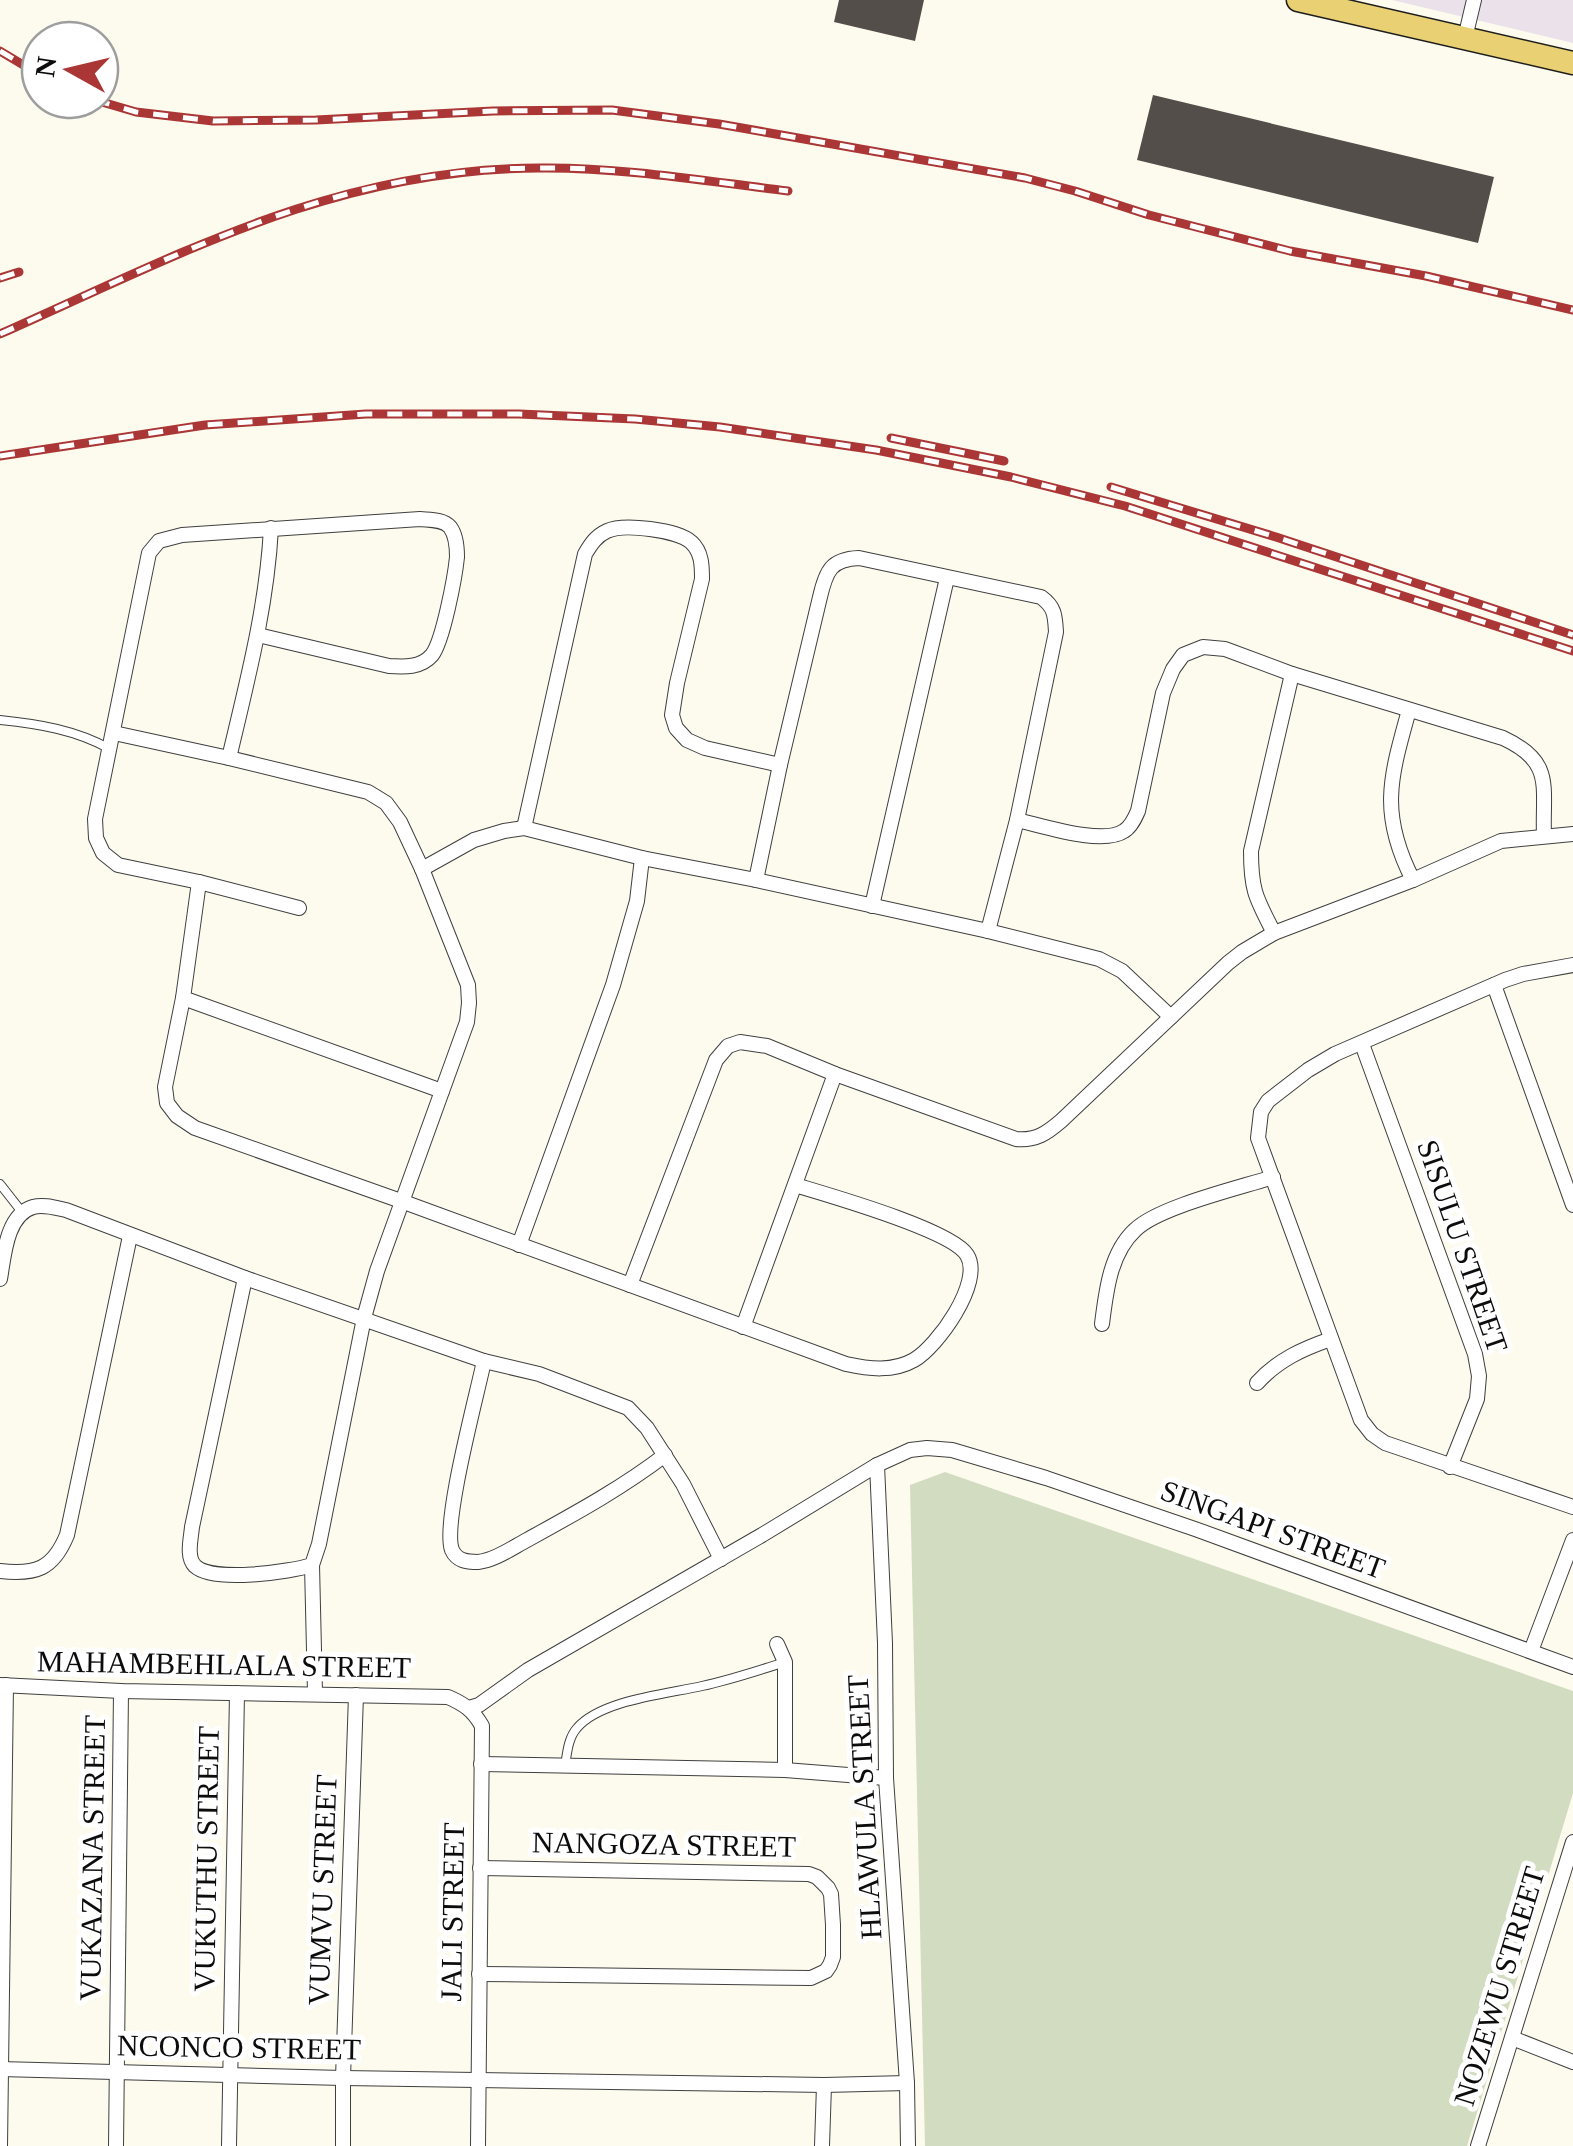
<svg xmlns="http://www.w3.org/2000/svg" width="1573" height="2146" font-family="'Times New Roman',serif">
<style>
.industrial{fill:#eae1ea}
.cemetery{fill:#d2dcc1}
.building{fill:#544e4a}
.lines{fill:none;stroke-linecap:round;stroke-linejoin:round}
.service-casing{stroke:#3f3f3f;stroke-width:10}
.minor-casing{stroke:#3f3f3f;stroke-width:16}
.primary-casing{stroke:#1d1d1d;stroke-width:25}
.service{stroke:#fff;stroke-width:8}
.minor{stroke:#fff;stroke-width:14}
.primary{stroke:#e8d073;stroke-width:22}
.rail-casing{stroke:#ab3636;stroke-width:9}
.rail{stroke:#fff;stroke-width:5;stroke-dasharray:15;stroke-linecap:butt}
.labels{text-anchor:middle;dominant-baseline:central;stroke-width:10;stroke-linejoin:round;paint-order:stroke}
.street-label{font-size:30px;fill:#0c0c0c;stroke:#fff}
</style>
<rect width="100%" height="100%" fill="#fdfbee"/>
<path class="industrial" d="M1392,0H1573V43Z"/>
<path class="cemetery" d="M945,1472L1573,1691V1793L1467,2146H925L910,1485Z"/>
<g class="building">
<path d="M839,0H924L915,41L834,22Z"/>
<path d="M1153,95L1494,177L1478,243L1137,160Z"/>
</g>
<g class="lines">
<g class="service-casing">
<g id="service">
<path d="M0,720C39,724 76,730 110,749"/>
<path d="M0,1184L22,1212"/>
<path d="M565,1766C567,1754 568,1738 577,1728C601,1700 667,1694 702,1686C730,1680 757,1671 785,1662"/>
</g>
</g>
<g class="minor-casing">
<g id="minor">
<path d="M1465,38L1474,0"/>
<path d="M258,635L389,666C404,667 421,668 432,655C443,641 455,577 457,557C457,547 456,535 450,527C443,519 430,520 420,519L182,535L159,541L149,553L95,819L96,838L103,853L118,865L199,882L299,908"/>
<path d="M1409,710C1390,778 1379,814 1413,880"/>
<path d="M114,733L229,758L368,792L386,803L400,822L422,869L468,985L469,1003L467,1022L377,1271L364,1318L319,1544L312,1565C290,1572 213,1583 195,1566C186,1557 191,1539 192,1527L245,1278"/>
<path d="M229,758C247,682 267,606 271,528"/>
<path d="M1017,820C1041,825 1102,846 1124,831C1131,827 1135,818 1138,811L1163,693L1173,669L1183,655L1203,647L1225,649L1292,674L1503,738C1555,762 1542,787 1544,836"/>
<path d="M524,828L585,554C591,544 596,536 607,531C624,523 677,530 691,542C702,552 702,566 702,579L677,683L672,715L676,728L687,740L705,748L780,765"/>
<path d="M422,869L474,840L504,831L524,828L642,858L756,880L988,931L1099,959L1122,971L1171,1017"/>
<path d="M756,880L780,765L820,597C826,571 831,559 859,558L1041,597C1055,607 1055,616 1056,632L1017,820L988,931"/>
<path d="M199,882L183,998L165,1087L167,1103L177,1116L195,1128L401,1201L846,1364C869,1369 893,1372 914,1360C937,1347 984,1282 967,1255C952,1230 828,1195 795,1185"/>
<path d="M872,906L947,578"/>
<path d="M1274,933C1256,898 1251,891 1251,851L1292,674"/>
<path d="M1573,965L1523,974L1505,980L1335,1054L1308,1070L1268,1101L1261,1112L1258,1138L1361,1420L1372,1434L1385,1443L1573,1507"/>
<path d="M1494,985L1573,1205"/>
<path d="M183,998L442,1091"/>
<path d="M1362,1044L1475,1354L1479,1376L1477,1399L1450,1467"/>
<path d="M519,1245L613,985L637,901L642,858"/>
<path d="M0,1279C4,1257 6,1215 33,1207C44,1204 56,1208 66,1210L245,1278L484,1361L539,1374L628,1408L647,1428L683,1484L721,1559"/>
<path d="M630,1285L716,1060L728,1046L740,1042L767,1046L835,1074L1016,1139C1036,1141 1047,1133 1061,1121L1228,963L1242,952L1274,933L1413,880L1501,841L1573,834"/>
<path d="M1102,1324C1106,1292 1110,1253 1135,1230C1158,1207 1239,1188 1273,1177"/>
<path d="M743,1327L835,1074"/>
<path d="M484,1361C477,1395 442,1524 452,1550C457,1561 467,1562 478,1562C495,1560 512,1548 527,1540C574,1514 622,1488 665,1455"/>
<path d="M1257,1383C1278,1360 1302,1349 1331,1339"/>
<path d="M877,1465L885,1643L886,1778L907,2083L908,2146"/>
<path d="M312,1565L315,1693"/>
<path d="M0,1571C36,1575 53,1569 67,1535L130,1236"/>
<path d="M777,1644L785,1662V1770"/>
<path d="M1531,1651L1573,1540"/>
<path d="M0,1685L121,1691L448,1697C464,1704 473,1710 482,1726L478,2146"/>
<path d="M469,1708L479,1705L528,1670L762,1535L877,1465L910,1450L927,1448L952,1450L1046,1478L1195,1529L1573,1667"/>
<path d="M481,1764L785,1770L886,1778"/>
<path d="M479,1974L811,1978L826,1971L830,1965L833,1957V1925L831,1894L828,1888L817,1877L809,1874L480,1868"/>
<path d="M1512,2038L1573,2062"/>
<path d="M0,2069L343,2078L824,2085L907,2083"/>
<path d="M0,2146L6,1685"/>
<path d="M116,2146L121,1691"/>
<path d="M229,2146L237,1693"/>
<path d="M343,2146V2078L356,1695"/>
<path d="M822,2146L824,2085"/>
<path d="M1478,2146L1573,1842"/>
</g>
</g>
<g class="primary-casing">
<path id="primary" d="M1298,0L1573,63"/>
</g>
<use href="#service" class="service"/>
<use href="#minor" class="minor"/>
<use href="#primary" class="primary"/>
<g class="rail-casing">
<g id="rail">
<path d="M0,51L40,75"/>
<path d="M95,100L136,112L213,121L316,120L493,111L612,110L719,124L1025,178L1075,191L1149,215L1290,251L1426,276L1573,310"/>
<path d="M0,278L19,272"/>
<path d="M0,334C178,255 338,168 539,168C622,167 705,181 788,191"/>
<path d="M891,438L1004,461"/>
<path d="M0,456L205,425L366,414H519L635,419L720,427L876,450L1011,477L1125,506L1573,651"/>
<path d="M1111,487L1276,537L1573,635"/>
</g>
</g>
<use href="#rail" class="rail"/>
</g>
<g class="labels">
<g class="street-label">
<text transform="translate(1463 1246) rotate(71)">SISULU STREET</text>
<text transform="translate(1273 1529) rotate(20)">SINGAPI STREET</text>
<text transform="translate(224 1664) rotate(1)">MAHAMBEHLALA STREET</text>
<text transform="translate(864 1807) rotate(-93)">HLAWULA STREET</text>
<text transform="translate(664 1844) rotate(1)">NANGOZA STREET</text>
<text transform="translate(92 1858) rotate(-89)">VUKAZANA STREET</text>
<text transform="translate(206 1859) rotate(-89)">VUKUTHU STREET</text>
<text transform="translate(322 1890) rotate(-88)">VUMVU STREET</text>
<text transform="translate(452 1912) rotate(-89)">JALI STREET</text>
<text transform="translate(1499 1986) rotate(-73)">NOZEWU STREET</text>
<text transform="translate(239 2047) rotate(1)">NCONCO STREET</text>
</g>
</g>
<g transform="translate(70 70) rotate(278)"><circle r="48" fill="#ffffff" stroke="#9e9e9e" stroke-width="2.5"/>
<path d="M0-8L18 38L0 25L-18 38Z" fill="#ab3636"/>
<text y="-15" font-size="28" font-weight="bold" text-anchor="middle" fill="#0c0c0c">N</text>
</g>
</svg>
